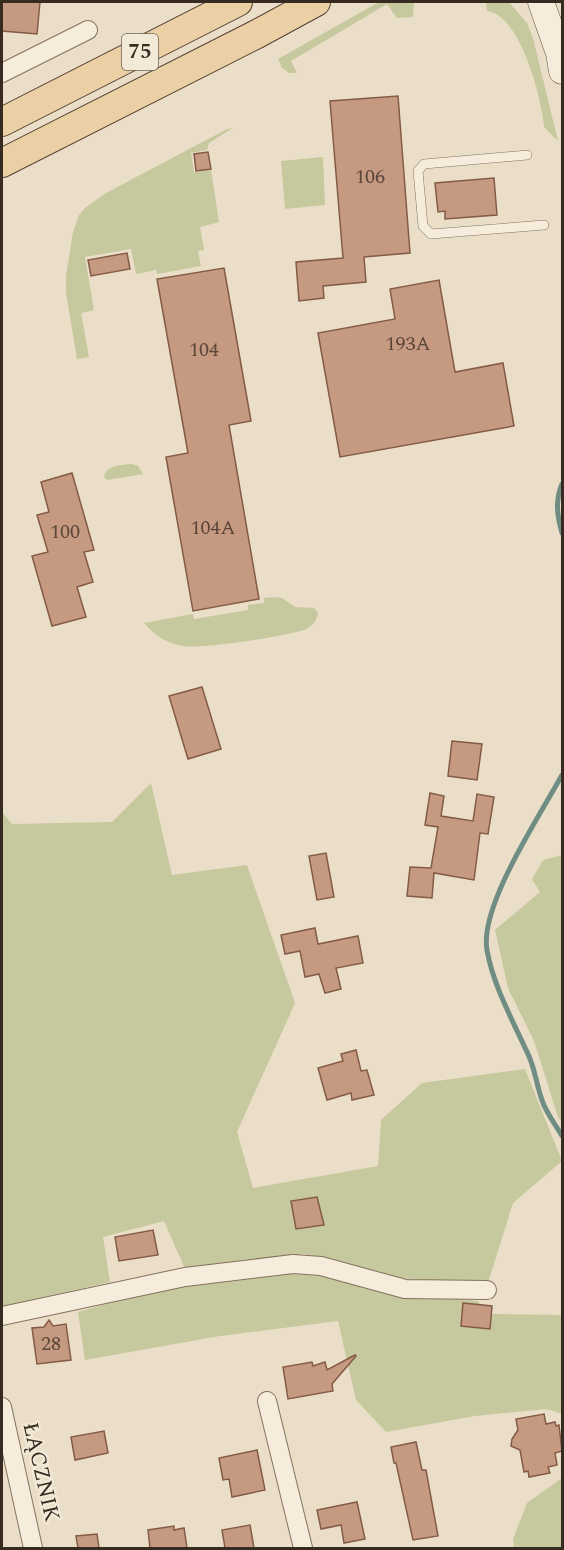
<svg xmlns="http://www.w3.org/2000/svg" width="564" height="1550" font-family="Spectral,serif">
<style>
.green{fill:#c6c89d}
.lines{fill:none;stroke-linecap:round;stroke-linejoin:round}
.stream{stroke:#708d84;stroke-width:5}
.building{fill:#c69a81;stroke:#835b46;stroke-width:1.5}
.lane-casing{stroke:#85715f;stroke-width:10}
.street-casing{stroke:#85715f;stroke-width:20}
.secondary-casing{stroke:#675242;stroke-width:27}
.primary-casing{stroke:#544032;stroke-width:30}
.lane{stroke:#f6ecdb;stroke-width:9}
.street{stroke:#f6ecdb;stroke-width:18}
.secondary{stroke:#f6ecdb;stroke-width:26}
.primary{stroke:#ead0a4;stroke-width:28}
.labels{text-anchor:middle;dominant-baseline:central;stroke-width:4.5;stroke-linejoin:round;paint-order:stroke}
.number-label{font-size:20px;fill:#5b4639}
.shield{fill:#f3e9d7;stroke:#6f6358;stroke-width:1.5}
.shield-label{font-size:21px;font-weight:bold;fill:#372a21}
.street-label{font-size:22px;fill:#372a21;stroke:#f3e9d7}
</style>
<rect width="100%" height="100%" fill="#ebdec8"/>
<g class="green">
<path d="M379,2H445L414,3L413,17L397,18L387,4L291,61L297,73H289L282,68L278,59Z"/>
<path d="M486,2H509L527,23L533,38L558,141L544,127C542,99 520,14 487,11Z"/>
<path d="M233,128L209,143L207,150L191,153L194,172L211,170L219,222L200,227L204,250L198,251L201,266L157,274L156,270L136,274L131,249L85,257L94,310L81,313L89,357L77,359L66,293V276L73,232L79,215L85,208L106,193L227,129Z"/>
<path d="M323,157L325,205L285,209L281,161Z"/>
<path d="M132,464L138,466L143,474L107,480L104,477C106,465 121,465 132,464Z"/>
<path d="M275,597L282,598L295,607L314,608L318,613C317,620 314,624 308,628C294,636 200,649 183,646C168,644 154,635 144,623L193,614L194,619L248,610V605L264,603V598Z"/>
<path d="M151,783L172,875L247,865L295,1003L237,1132L253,1188L378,1166L381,1120L422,1083L525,1069L562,1161L513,1203L488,1283H448L380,1276L340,1261L303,1254L186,1271L164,1221L103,1237L110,1282L2,1307V812L12,824L112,822Z"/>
<path d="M562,855V1122L558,1117L534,1041L508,988L495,930L540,892L532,879L543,860Z"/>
<path d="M300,1271L337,1276L388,1292L477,1301L491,1314L562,1315V1417V1414L547,1409L475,1416L386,1432L356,1400L338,1321L220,1336L85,1360L78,1312L158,1289Z"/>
<path d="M562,1478V1548H514L513,1539L527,1503Z"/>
</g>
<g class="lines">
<g class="stream">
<path d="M562,484C555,501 557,515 562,533"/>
<path d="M562,775C541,814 479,906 487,950C493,985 512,1019 527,1052C535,1067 536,1084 542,1100C546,1113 556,1125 562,1136"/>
</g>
</g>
<g class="building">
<path d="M2,2H40L37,34L2,31Z"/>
<path d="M398,96L410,253L364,257L366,282L323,286L324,298L299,301L296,262L343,258L330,101Z"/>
<path d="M208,152L211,169L196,171L194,154Z"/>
<path d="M494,178L497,215L445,219V211L438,212L435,183Z"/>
<path d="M127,253L130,269L91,276L88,260Z"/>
<path d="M224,268L251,421L229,425L259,599L193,611L166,457L188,453L157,279Z"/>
<path d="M439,280L455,372L503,363L514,426L340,457L318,333L395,319L390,289Z"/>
<path d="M72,473L94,550L84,552L93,582L77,587L86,617L52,626L32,556L48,552L37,515L49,512L41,482Z"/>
<path d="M202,687L221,749L188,759L169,696Z"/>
<path d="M452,741L482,744L477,780L448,776Z"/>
<path d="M430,793L444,796L441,816L473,821L477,794L494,797L488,834L480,833L474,880L434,873L432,898L407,896L410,867L431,868L438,827L425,825Z"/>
<path d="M326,853L334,897L317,900L309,856Z"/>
<path d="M315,928L318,944L358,936L363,963L336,968L341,989L325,993L319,974L305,977L300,951L285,954L281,935Z"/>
<path d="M356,1050L361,1071L367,1070L374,1095L352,1100L351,1093L327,1100L318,1068L343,1061L341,1054Z"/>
<path d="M317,1197L324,1225L296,1229L291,1201Z"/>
<path d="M153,1230L158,1255L119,1261L115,1237Z"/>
<path d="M463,1303L492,1306L490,1329L461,1326Z"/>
<path d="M49,1320L53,1326L66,1324L71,1360L37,1364L32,1328L44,1327Z"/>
<path d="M355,1355L356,1356L332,1384L333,1391L288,1399L283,1367L312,1362L313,1366L325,1362L327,1370Z"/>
<path d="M544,1414L546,1424L555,1422L556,1426L559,1425L562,1451L555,1453L557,1465L548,1467L550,1473L529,1477L528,1471L524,1472L520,1450L511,1446L512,1439L518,1430L516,1419Z"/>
<path d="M104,1431L108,1453L75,1460L71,1437Z"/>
<path d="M416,1442L422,1470H426L438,1536L413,1540L396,1463H394L391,1447Z"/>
<path d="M257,1450L265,1490L232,1497L229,1479L223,1480L219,1458Z"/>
<path d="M357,1502L365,1539L344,1543L341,1525L321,1529L317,1510Z"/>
<path d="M250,1525L254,1548H225L222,1530Z"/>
<path d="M174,1526V1530L184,1528L187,1548H150L148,1530Z"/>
<path d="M97,1534L99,1548H78L76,1536Z"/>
</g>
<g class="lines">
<g class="lane-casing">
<path id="lane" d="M527,155L424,164L418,171L423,226L431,234L544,225"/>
</g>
<g class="street-casing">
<g id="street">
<path d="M2,73L88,30"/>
<path d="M2,1316L185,1277L293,1264L321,1266L405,1289L487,1290"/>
<path d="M267,1401L303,1548"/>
<path d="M2,1407L33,1548"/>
</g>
</g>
<g class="secondary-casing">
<path id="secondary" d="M541,2L559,53L562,71"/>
</g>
<g class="primary-casing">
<g id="primary">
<path d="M2,122L238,2"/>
<path d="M2,163L257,34L316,2"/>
</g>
</g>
<use href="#lane" class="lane"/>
<use href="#street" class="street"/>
<use href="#secondary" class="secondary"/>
<use href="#primary" class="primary"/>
</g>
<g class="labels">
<g class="number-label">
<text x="370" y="177">106</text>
<text x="408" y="344">193A</text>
<text x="204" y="350">104</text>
<text x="213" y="528">104A</text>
<text x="65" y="532">100</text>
<text x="51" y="1344">28</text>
</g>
<rect class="shield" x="122" y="34" width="36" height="36" rx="4.5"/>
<g class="shield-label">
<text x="140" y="52">75</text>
</g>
<g class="street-label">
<text transform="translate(41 1472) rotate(77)">ŁĄCZNIK</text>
</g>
</g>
<rect width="564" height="1550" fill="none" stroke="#372a21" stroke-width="6"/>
</svg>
